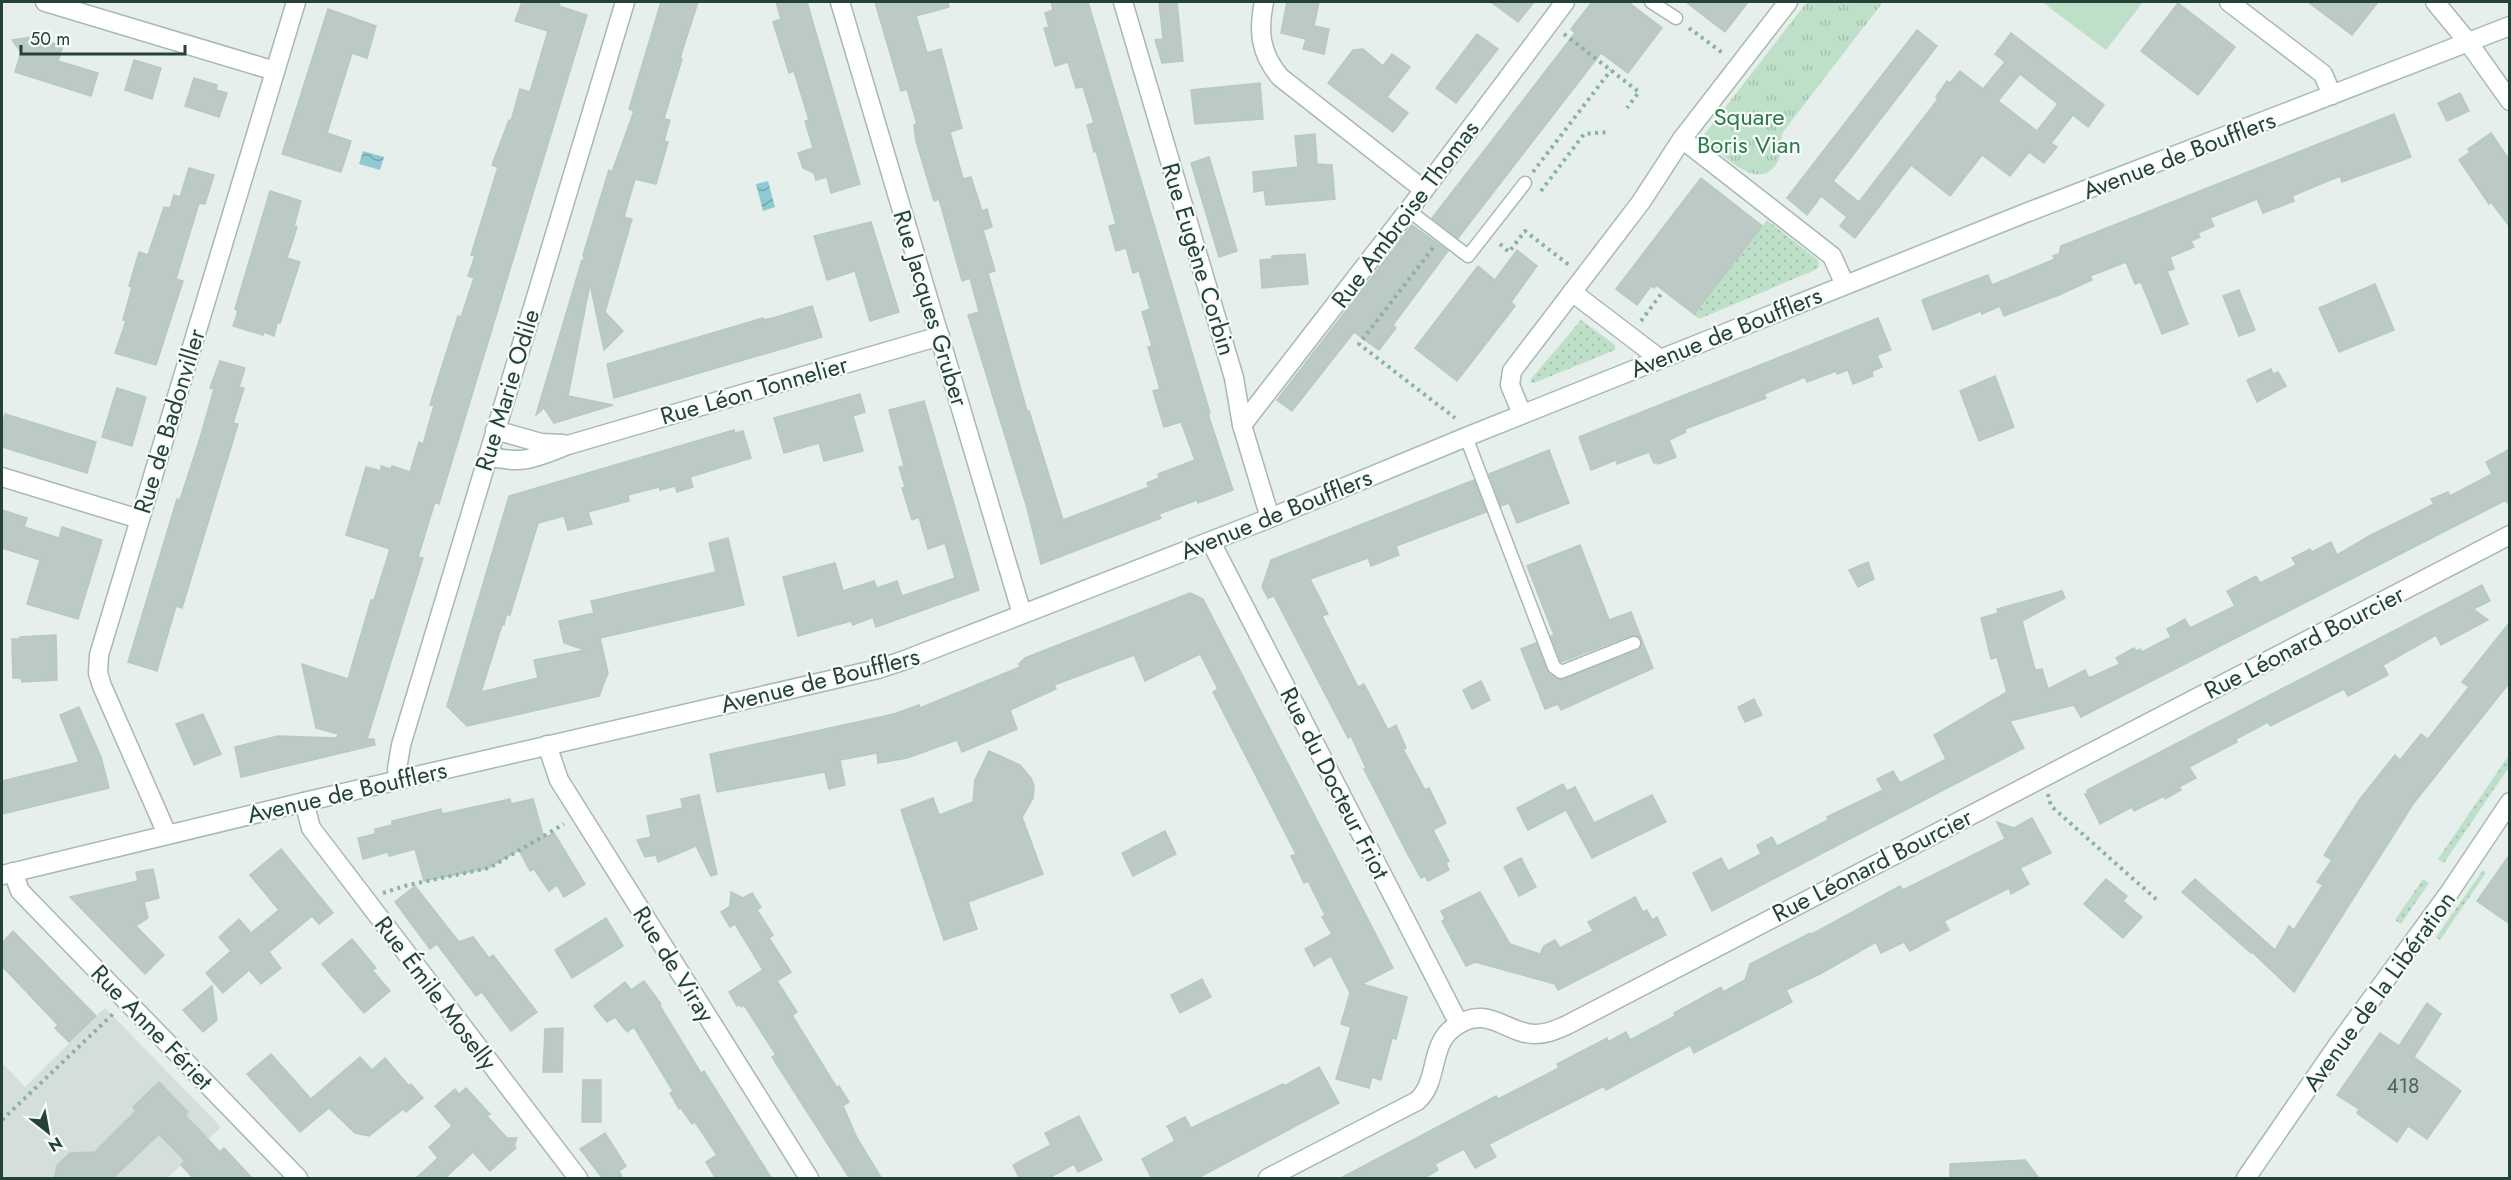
<svg xmlns="http://www.w3.org/2000/svg" width="2511" height="1180" font-family="Jost,sans-serif">
<style>
.built{fill:#d4dfda}
.grass{fill:url(#grass-dots)}
.park{fill:url(#park-tufts)}
.garden{fill:#bfe0c8}
.water{fill:url(#water-waves)}
.building{fill:#bbcac4;stroke:#b8c9c2;stroke-width:1.5;fill-rule:evenodd}
.lines{fill:none;stroke-linecap:round;stroke-linejoin:round}
.lane-casing{stroke:#a8b8b2;stroke-width:15}
.street-casing{stroke:#a8b8b2;stroke-width:21}
.secondary-casing{stroke:#a4bbb3;stroke-width:21}
.path{stroke:#86b3a5;stroke-width:4;stroke-dasharray:3 4.5;stroke-linecap:butt}
.lane{stroke:#fff;stroke-width:12}
.street{stroke:#fff;stroke-width:18}
.secondary{stroke:#fff;stroke-width:18}
.labels{text-anchor:middle;dominant-baseline:central;stroke-width:4.5;stroke-linejoin:round;paint-order:stroke}
.number-label{font-size:21px;fill:#4a645c}
.park-label{font-size:24px;fill:#2d7a4b;stroke:#f7fbf9}
.street-label{font-size:24px;fill:#24423a;stroke:#f7fbf9}
</style>
<defs>
<pattern id="grass-dots" width="8" height="8" patternUnits="userSpaceOnUse" patternTransform="scale(1.5)"><rect width="8" height="8" fill="#bfe0c8"/><path d="M2 2h.1M6 6h.1" fill="none" stroke="#a4c1ad" stroke-width="1.8" stroke-linecap="round"/></pattern>
<pattern id="park-tufts" width="24" height="20" patternUnits="userSpaceOnUse" patternTransform="scale(1.5)"><rect width="24" height="20" fill="#bfe0c8"/><path d="M3 7l-1-3M5 7V3M7 7l1-3M15 17l-1-3M17 17v-4M19 17l1-3" fill="none" stroke="#a4c1ad"/></pattern>
<pattern id="water-waves" width="16" height="10" patternUnits="userSpaceOnUse" patternTransform="scale(1.5)"><rect width="16" height="10" fill="#8ec9d4"/><path d="M0 5q4-4 8 0t8 0" fill="none" stroke="#74a5ad"/></pattern>
</defs>
<rect width="100%" height="100%" fill="#e6efeb"/>
<path class="built" d="M105,1008L221,1127L167,1178H2V1063L25,1087Z"/>
<g class="grass">
<path d="M1767,220L1818,260L1819,266L1817,269L1699,319L1694,314Z"/>
<path d="M1581,320L1615,345V350L1534,383L1531,382V379Z"/>
<path d="M2509,755V767L2444,863L2438,859Z"/>
<path d="M2483,870L2486,873L2440,940L2436,937Z"/>
<path d="M2423,879L2429,883L2401,924L2395,920Z"/>
</g>
<path class="park" d="M1807,2H1883L1783,132C1780,141 1783,152 1779,159C1761,197 1724,155 1704,139L1703,136Z"/>
<path class="garden" d="M2042,2H2143L2106,50Z"/>
<g class="water">
<path d="M363,151L384,157L380,170L359,164Z"/>
<path d="M768,181L775,207L763,211L756,184Z"/>
</g>
<g class="building">
<path d="M522,2H560L559,6L587,15L439,504L435,502L418,557L423,558L367,739H374L375,745L241,777L235,747L278,736L337,738L338,734L316,728L302,664L348,679L371,600H374L390,549L346,535L366,467L381,471V466L391,469L392,466L410,472L419,442L423,444L434,406L430,405L438,379L458,316L461,317L474,278L468,276L475,256L471,255L498,167L492,165L509,120L511,121L520,89L530,92L548,31L515,21Z"/>
<path d="M661,2H698L680,58L682,59L664,119L670,120L664,141L668,142L656,184L635,179L624,217L632,219L605,312L623,331L604,350L590,284L568,396L613,405L554,423L544,408L536,415L582,260L585,261L583,255L609,170L612,172L634,111L629,109Z"/>
<path d="M776,2H807L860,184L831,193L827,177L816,180L814,173L803,168L798,153L813,148L805,121L809,120L794,71L789,73L773,22L781,19Z"/>
<path d="M875,2H948L949,7L916,16L927,53L941,49L962,128L950,132L963,179L971,177L982,211L987,209L992,227L983,230L995,271L988,273L1027,411H1029L1063,520L1149,487L1147,483L1159,478L1158,474L1195,460L1181,422L1164,427L1153,391L1160,389L1148,347L1152,346L1142,312L1150,309L1139,271L1133,273L1126,248L1116,251L1109,226L1116,224L1096,151L1094,152L1087,125L1094,123L1083,87L1076,88L1068,62L1055,66L1044,28L1049,27L1045,13L1053,10L1051,2H1088L1210,413L1208,414L1233,490L1198,503L1197,500L1159,514L1161,518L1041,564L1027,508L968,315L979,312L970,278L962,281L939,199L934,201L916,141L914,125L917,124L907,89L901,91Z"/>
<path d="M1159,2H1177L1183,61L1162,63L1155,40L1163,39Z"/>
<path d="M1287,2H1319L1314,26L1329,29L1324,54L1303,49L1306,39L1281,33Z"/>
<path d="M1491,2H1534L1518,22Z"/>
<path d="M1592,2H1628L1662,28L1628,73L1601,53L1458,238L1432,218L1575,33L1571,29Z"/>
<path d="M1686,2H1748L1725,32Z"/>
<path d="M2308,2H2378L2352,35Z"/>
<path d="M2178,3L2235,47L2198,95L2141,51Z"/>
<path d="M328,9L376,26L367,58L352,53L327,133L351,141L341,172L282,154Z"/>
<path d="M1917,30L1937,46L1833,181L1859,202L1938,99L1936,97L1947,81L1950,83L1960,71L1983,89L2005,62L1995,54L2011,33L2104,105L2088,127L2073,115L2051,143L2057,147L2044,163L2029,152L2010,176L1982,155L1950,196L1911,165L1855,238L1840,226L1847,217L1821,196L1807,215L1787,198ZM2020,74L2058,104L2037,131L1998,101Z"/>
<path d="M1477,34L1498,49L1456,103L1436,88Z"/>
<path d="M32,37L63,46L58,61L98,73L91,96L15,72L21,52L12,40Z"/>
<path d="M1363,49L1383,66L1392,54L1410,67L1387,97L1408,113L1393,132L1328,83L1353,50Z"/>
<path d="M134,60L161,68L152,99L125,90Z"/>
<path d="M194,78L217,85L216,90L227,93L219,117L185,106Z"/>
<path d="M1260,83L1263,119L1195,124L1191,90Z"/>
<path d="M2460,93L2469,111L2447,121L2438,103Z"/>
<path d="M2394,114L2411,157L2342,182L2340,176L2292,196L2294,201L2263,213L2257,199L2210,218L2214,226L2198,233L2200,237L2191,241L2194,247L2170,257L2174,269L2167,271L2188,324L2162,334L2141,282L2135,284L2126,262L2090,276L2092,280L2059,295L2004,316L2000,306L1982,314L1981,311L1933,330L1922,300L1988,275L1992,285L2055,259L2053,256L2059,254L2061,246Z"/>
<path d="M2491,133L2510,161V227L2491,202L2489,204L2459,160L2470,152L2468,149Z"/>
<path d="M1315,134L1317,164L1332,165L1335,199L1266,205L1264,190L1254,192L1253,172L1298,167L1295,136Z"/>
<path d="M1209,157L1237,251L1219,257L1191,163Z"/>
<path d="M189,168L214,175L205,204L199,203L176,279L183,281L156,365L115,353L126,321L123,320L132,287L129,286L139,252L148,255L164,207L170,208L174,195L180,197Z"/>
<path d="M1701,178L1762,226L1694,314L1656,285L1654,288L1651,286L1637,305L1616,289Z"/>
<path d="M270,191L301,201L294,226L297,227L287,258L300,262L280,323H277L274,336L264,332L263,335L233,326L238,311L235,309Z"/>
<path d="M871,222L899,312L870,321L855,271L827,280L814,236Z"/>
<path d="M1412,225L1448,251L1393,325L1396,328L1379,350L1354,332L1292,411L1277,400Z"/>
<path d="M1517,250L1537,266L1511,302L1515,306L1457,381L1415,348L1478,266L1495,280Z"/>
<path d="M1305,254L1308,284L1262,288L1260,260L1272,259V256Z"/>
<path d="M2375,284L2394,330L2339,352L2319,308Z"/>
<path d="M2239,290L2255,330L2239,336L2223,296Z"/>
<path d="M812,306L822,337L614,398L607,364L763,318V320L773,318Z"/>
<path d="M1878,318L1891,350L1877,355L1882,367L1872,371L1873,376L1853,384L1848,370L1837,374L1836,371L1807,382L1805,377L1764,394L1766,398L1685,429L1686,432L1669,440L1676,457L1658,464L1657,462L1654,463L1649,452L1617,464L1616,460L1591,470L1579,437Z"/>
<path d="M220,361L245,368L239,387L244,388L233,423L238,424L182,608L176,606L157,671L128,662L177,499L180,500L200,438L214,389L210,388Z"/>
<path d="M2271,369L2273,374L2278,372L2286,386L2257,402L2247,380Z"/>
<path d="M1995,376L2014,427L1979,441L1960,391Z"/>
<path d="M117,388L146,397L132,446L102,437Z"/>
<path d="M860,394L865,412L853,416L863,451L824,461L819,443L784,453L774,418Z"/>
<path d="M924,401L979,590L876,627L873,617L853,625L851,621L798,636L783,577L835,563L843,591L874,581L877,588L897,581L902,596L955,578L945,543L928,549L919,517L912,520L902,488L905,487L899,467L904,466L889,410Z"/>
<path d="M5,414L96,442L87,473L2,447V426Z"/>
<path d="M734,430L735,433L743,431L751,458L690,477L693,487L677,492L675,486L660,490L659,487L628,495L629,501L588,512L592,524L568,530L564,516L538,523L510,615H506L504,625H502L481,692L538,678L534,660L585,650L564,643L559,621L594,613L591,601L716,572L709,543L728,538L744,605L600,638L608,673L599,696L467,726L447,706L509,496Z"/>
<path d="M2510,449V507L2506,500L2081,717L2074,705L2010,721L2024,748L1712,911L1693,873L1721,858L1728,871L1761,854L1757,845L1772,837L1777,846L1828,820L1827,817L1883,790L1877,779L1893,771L1900,783L1946,759L1934,735L2007,692L1997,657L1991,659L1981,618L1998,613L1997,609L2062,591L2065,598L2022,621L2035,670L2042,669L2048,689L2085,670L2089,678L2120,664L2116,658L2134,648L2136,651L2140,649L2142,652L2171,637L2167,629L2185,619L2190,628L2235,606L2227,591L2256,576L2260,583L2296,565L2292,558L2310,549L2312,552L2331,542L2337,555L2371,535L2434,504L2431,499L2448,492L2450,496L2492,474L2486,462Z"/>
<path d="M1549,450L1569,503L1517,523L1509,503L1501,506L1489,474Z"/>
<path d="M1474,480L1486,512L1396,546L1399,555L1371,566L1368,558L1310,579L1328,614L1322,616L1358,687L1364,684L1388,730L1396,725L1406,748L1403,749L1425,790L1429,788L1446,823L1433,830L1449,861L1446,863L1449,870L1428,881L1425,876L1421,878L1406,851L1364,769L1366,768L1351,736L1348,738L1274,596L1268,598L1262,587L1271,560Z"/>
<path d="M2,510L27,518L24,527L59,538L62,527L102,540L78,619L27,604L40,560L2,548Z"/>
<path d="M1580,545L1609,620L1631,612L1653,668L1561,710L1558,704L1545,709L1521,649L1536,643L1547,671L1561,680L1637,651L1642,645L1640,637L1632,635L1561,662L1551,636L1554,635L1527,566Z"/>
<path d="M1868,562L1874,579L1858,587L1849,570Z"/>
<path d="M2482,585L2490,601L2473,609L2488,620L2441,645L2436,635L2383,665L2388,675L2348,696L2344,689L2270,726L2268,722L2236,739L2237,742L2189,767L2196,778L2179,787L2181,790L2165,799L2164,796L2134,811L2132,807L2100,824L2085,794L2088,793L2087,790Z"/>
<path d="M1190,593L1203,599L1393,968L1362,984L1407,997L1396,1039L1392,1038L1381,1080L1372,1077L1369,1088L1336,1079L1351,1027L1341,1024L1350,993L1331,956L1314,966L1305,949L1332,934L1322,917L1325,915L1308,881L1304,883L1291,856L1296,854L1213,692L1218,689L1200,654L1145,681L1134,655L1054,685L1056,689L1010,710L1017,729L962,752L957,740L907,758L878,763L877,753L840,760L845,785L829,789L825,772L717,792L710,754L894,714L919,705L920,708L1020,667L1019,664L1025,658Z"/>
<path d="M2510,622V682L2413,804L2294,992L2252,952L2251,953L2182,892L2195,879L2275,950L2289,926L2294,930L2323,885L2317,882L2332,860L2324,855L2360,799L2395,755L2400,760L2421,734L2428,739L2469,687L2462,682Z"/>
<path d="M56,635L57,680L22,682L21,678H13L12,639H20V637Z"/>
<path d="M1481,681L1490,700L1472,709L1463,690Z"/>
<path d="M1754,699L1762,715L1745,722L1738,707Z"/>
<path d="M79,707L101,757L109,788L2,814V781L79,762L60,715Z"/>
<path d="M203,714L221,754L194,765L176,724Z"/>
<path d="M989,751L1020,765L1031,778L1034,786L1033,798L1022,817L1043,874L968,902L977,929L944,940L901,810L933,798L939,815L973,802L975,780Z"/>
<path d="M1563,784L1567,791L1575,787L1594,823L1652,795L1666,822L1592,858L1566,810L1528,830L1517,808Z"/>
<path d="M699,795L717,874L711,876L696,846L658,862L656,855L645,857L637,840L651,837L647,816L683,808L681,799Z"/>
<path d="M510,799L511,804L533,799L544,838L554,833L585,884L564,897L557,885L549,891L534,869L530,871L519,850L488,868L424,881L415,849L389,856L388,852L363,859L358,838L375,834V829L392,825V821L441,809L442,814Z"/>
<path d="M2032,818L2051,853L2020,868L2029,884L2011,894L2009,888L1944,921L1949,930L1910,951L1904,942L1881,953L1876,942L1820,974L1786,990L1792,1002L1694,1053L1690,1045L1606,1090L1604,1086L1489,1144L1496,1157L1475,1168L1464,1149L1435,1164L1438,1170L1423,1179H1339L1479,1105L1496,1096L1498,1099L1559,1068L1557,1064L1607,1038L1608,1042L1626,1032L1630,1040L1675,1016L1674,1013L1721,987L1723,992L1745,980L1750,964L1810,933L1812,934L1900,886L1903,890L2005,839L1997,822L2014,828Z"/>
<path d="M1165,831L1176,854L1133,876L1122,853Z"/>
<path d="M281,849L333,913L319,924L312,916L269,952L281,968L261,984L249,970L223,993L206,973L231,951L219,937L239,919L251,933L279,910L250,875Z"/>
<path d="M2510,854V924L2477,901Z"/>
<path d="M1521,858L1536,887L1519,896L1504,867Z"/>
<path d="M153,869L159,898L144,902L148,918L136,926L164,955L145,974L70,897L138,881L136,872Z"/>
<path d="M2106,879L2127,896L2123,901L2142,917L2123,938L2084,904Z"/>
<path d="M415,886L459,942L473,937L489,958L493,955L537,1012L511,1031L482,992L476,996L437,944L430,949L395,902Z"/>
<path d="M731,892L743,898L752,893L761,907L757,910L773,935L769,938L791,972L777,981L797,1012L792,1015L837,1088L839,1086L849,1102L843,1106L857,1138L882,1179H850L772,1057L776,1055L744,1005L741,1007L739,1004L737,1006L729,992L763,970L735,924L730,927L721,912L730,906Z"/>
<path d="M1480,892L1510,944L1540,954L1544,946L1555,940L1560,948L1593,931L1588,922L1635,897L1643,912L1647,910L1652,920L1657,917L1666,935L1558,990L1555,984L1475,962L1466,966L1442,921L1445,919L1441,911Z"/>
<path d="M606,918L623,946L572,978L555,950Z"/>
<path d="M13,931L96,1016L69,1042L55,1028L58,1025L2,966V943Z"/>
<path d="M352,939L376,968L372,970L390,991L364,1013L322,964Z"/>
<path d="M1202,979L1211,997L1180,1013L1171,995Z"/>
<path d="M644,981L661,1004L660,1006L701,1073L704,1071L772,1179H716L706,1162L717,1155L695,1122L692,1124L681,1108L679,1109L670,1093L673,1091L634,1027L627,1032L615,1017L607,1022L594,1006L625,982L631,990Z"/>
<path d="M212,986L217,1020L203,1032L183,1010Z"/>
<path d="M2427,1003L2441,1014L2414,1057L2461,1091L2427,1139L2408,1126L2397,1142L2357,1113L2359,1109L2337,1095L2380,1033L2399,1046Z"/>
<path d="M563,1028L562,1072H543L545,1029Z"/>
<path d="M271,1054L311,1099L360,1057L372,1070L385,1058L409,1086L411,1084L423,1098L406,1112L403,1109L369,1136L355,1133L329,1108L300,1132L247,1074Z"/>
<path d="M1319,1067L1339,1103L1196,1179H1152L1142,1159L1175,1141L1167,1126L1185,1117L1191,1128L1283,1084L1284,1086Z"/>
<path d="M583,1080H601V1122H582Z"/>
<path d="M159,1082L188,1112L185,1115L220,1152L224,1148L253,1179H194L181,1165L185,1161L159,1134L112,1179H54L57,1166L70,1153L95,1152L136,1111L133,1107Z"/>
<path d="M466,1088L490,1114L487,1116L507,1138H517L514,1146L516,1148L490,1171L473,1152L444,1179H415L438,1158L429,1147L452,1126L435,1106L455,1089L459,1094Z"/>
<path d="M1079,1116L1102,1160L1078,1172L1074,1164L1047,1179H1020L1013,1165L1051,1145L1045,1133Z"/>
<path d="M605,1133L626,1166L619,1171L623,1179H603L580,1149Z"/>
<path d="M2025,1160L2040,1179H1950V1164Z"/>
</g>
<g class="lines">
<g class="lane-casing">
<g id="lane">
<path d="M1651,2L1676,18"/>
<path d="M1408,210L1468,256L1525,183"/>
<path d="M1466,437L1554,667L1561,672L1634,643"/>
</g>
</g>
<g class="street-casing">
<g id="street">
<path d="M45,2L275,71"/>
<path d="M840,2L1022,614"/>
<path d="M1123,2L1234,378L1242,425L1270,518"/>
<path d="M1264,2C1258,31 1260,53 1280,77L1424,190"/>
<path d="M2229,2L2323,74L2332,95"/>
<path d="M2435,2L2468,42"/>
<path d="M1682,139L1832,256L1845,285"/>
<path d="M1572,292L1660,359"/>
<path d="M1522,414L1510,385L1512,371L1641,202L1682,139L1788,2"/>
<path d="M1242,425L1424,190L1565,2"/>
<path d="M495,430L541,443L563,444"/>
<path d="M488,456C523,465 535,458 568,445L940,336"/>
<path d="M2,477L139,519"/>
<path d="M1211,542L1459,1024"/>
<path d="M547,745L559,780L809,1178"/>
<path d="M399,780L397,769L401,745L625,2"/>
<path d="M304,802L311,828L578,1178"/>
<path d="M167,834L102,686L98,673L99,655L296,2"/>
<path d="M13,872L20,891L298,1178"/>
<path d="M1268,1178L1417,1101C1439,1082 1429,1046 1453,1028C1487,1002 1507,1035 1536,1034C1548,1034 1557,1029 1567,1025L2510,535"/>
</g>
</g>
<g class="secondary-casing">
<g id="secondary">
<path d="M2468,42L2510,101"/>
<path d="M2,875L304,802L878,669L905,660L1270,518L1466,437L2023,214L2510,26"/>
<path d="M2246,1178L2337,1046L2449,893L2510,802"/>
</g>
</g>
<g class="path">
<path d="M1689,28L1724,54"/>
<path d="M1564,34L1639,92L1627,108"/>
<path d="M1533,172L1611,70"/>
<path d="M1541,191L1584,134L1608,132"/>
<path d="M1500,244L1509,252L1525,231L1569,265"/>
<path d="M1433,248L1359,344L1455,418"/>
<path d="M1641,321L1661,294"/>
<path d="M2048,794L2051,806L2157,900"/>
<path d="M383,893L408,885L489,868L564,824"/>
<path d="M2,1120L113,1014"/>
</g>
<use href="#lane" class="lane"/>
<use href="#street" class="street"/>
<use href="#secondary" class="secondary"/>
</g>
<g class="labels">
<g class="number-label">
<text x="2403" y="1086">418</text>
</g>
<g class="park-label">
<text x="1749" y="116">Square<tspan x="1749" dy="28">Boris Vian</tspan></text>
</g>
<g class="street-label">
<text transform="translate(2179 155) rotate(-21)">Avenue de Boufflers</text>
<text transform="translate(1405 214) rotate(-53)">Rue Ambroise Thomas</text>
<text transform="translate(1199 259) rotate(73)">Rue Eugène Corbin</text>
<text transform="translate(931 308) rotate(73)">Rue Jacques Gruber</text>
<text transform="translate(1726 332) rotate(-22)">Avenue de Boufflers</text>
<text transform="translate(507 390) rotate(-73)">Rue Marie Odile</text>
<text transform="translate(754 390) rotate(-16)">Rue Léon Tonnelier</text>
<text transform="translate(169 421) rotate(-73)">Rue de Badonviller</text>
<text transform="translate(1276 514) rotate(-22)">Avenue de Boufflers</text>
<text transform="translate(2304 642) rotate(-27)">Rue Léonard Bourcier</text>
<text transform="translate(820 680) rotate(-14)">Avenue de Boufflers</text>
<text transform="translate(1335 783) rotate(63)">Rue du Docteur Friot</text>
<text transform="translate(347 792) rotate(-13)">Avenue de Boufflers</text>
<text transform="translate(1872 865) rotate(-27)">Rue Léonard Bourcier</text>
<text transform="translate(674 964) rotate(58)">Rue de Viray</text>
<text transform="translate(2379 991) rotate(-54)">Avenue de la Libération</text>
<text transform="translate(436 993) rotate(53)">Rue Émile Moselly</text>
<text transform="translate(152 1027) rotate(46)">Rue Anne Fériet</text>
</g>
</g>
<rect width="2511" height="1180" fill="none" stroke="#24423a" stroke-width="6"/>
<g transform="translate(48 1132) rotate(149)" stroke="#f7fbf9" stroke-width="4.5" paint-order="stroke">
<path d="M0-4.5L10 22L0 15L-10 22Z" fill="#24423a"/>
<text y="-9" font-size="16" font-weight="bold" text-anchor="middle" fill="#24423a">N</text>
</g>
<path d="M21 45v9h164v-9" fill="none" stroke="#24423a" stroke-width="3"/>
<text x="30" y="45" font-size="18" fill="#24423a" stroke="#f7fbf9" stroke-width="4.5" paint-order="stroke">50 m</text>
</svg>
